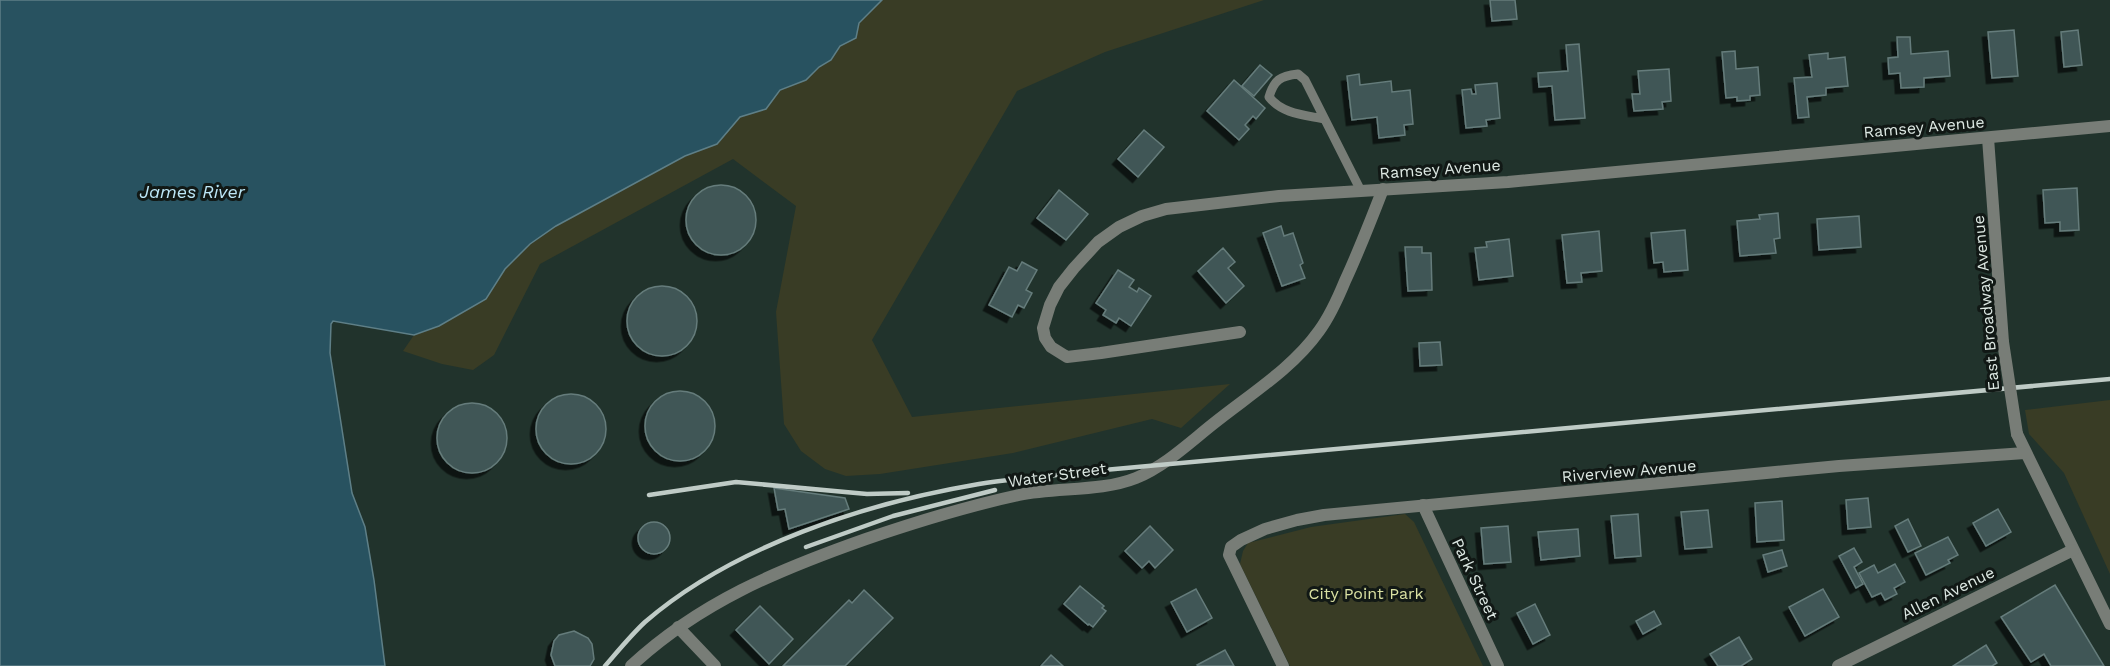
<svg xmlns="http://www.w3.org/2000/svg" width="2110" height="666" font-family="'Work Sans',sans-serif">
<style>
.green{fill:#393c25}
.water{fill:#285260;stroke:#5e7f87;stroke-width:1.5}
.building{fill:#415756;stroke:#657c7b;stroke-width:1.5;filter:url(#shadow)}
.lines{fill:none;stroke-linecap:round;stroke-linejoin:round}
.lane{stroke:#787d77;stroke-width:9}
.street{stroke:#787d77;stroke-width:12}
.rail{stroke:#bfcbc6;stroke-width:4.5}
.street-bridge{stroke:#787d77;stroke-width:12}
.labels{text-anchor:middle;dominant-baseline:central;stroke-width:6;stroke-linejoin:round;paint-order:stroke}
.street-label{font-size:16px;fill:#dde8e3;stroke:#111815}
.park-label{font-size:16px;fill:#dae1a2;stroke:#111815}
.water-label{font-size:18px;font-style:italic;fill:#bde7f7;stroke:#111815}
</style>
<defs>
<filter id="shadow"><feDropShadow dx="-5.5" dy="5.5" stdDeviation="0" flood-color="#0009"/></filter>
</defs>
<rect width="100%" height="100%" fill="#21332c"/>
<g class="green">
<path d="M882,0H1264L1105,52L1017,91L872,340L912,417L1230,384L1181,428L1152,419L1013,453L880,474L846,476L825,469L801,451L784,424L776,312L796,206L733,159L540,264L494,355L473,370L442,364L403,351L414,335L439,326L486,299L505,269L530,244L556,226L685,156L717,144L740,117L766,109L780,90L806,80L819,67L831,60L840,46L856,38L859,23Z"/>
<path d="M2110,400V574L2064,473L2029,434L2025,410Z"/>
<path d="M1405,514L1414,522L1483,666H1290L1240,564L1243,551L1248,543L1311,527Z"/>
</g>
<path class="water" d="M0,0H882L859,23L856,38L840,46L831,60L819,67L806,80L780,90L766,109L740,117L717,144L685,156L556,226L530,244L505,269L486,299L439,326L414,335L333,321L331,324L330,353L352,493L365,527L374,580L385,666H0Z"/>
<g class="building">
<path d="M1490,0H1515L1517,19L1492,21Z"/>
<path d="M2014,30L2018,76L1992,78L1988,32Z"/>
<path d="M2078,30L2082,65L2064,67L2061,32Z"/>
<path d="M1897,37H1910L1911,54L1948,51L1950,76L1924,78V87L1901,88L1900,73L1889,74L1888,58L1898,57Z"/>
<path d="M1579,44L1585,118L1555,120L1552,86L1539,87L1538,73L1568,71L1566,45Z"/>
<path d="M1735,51L1736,69L1758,67L1760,95L1750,96V100L1737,101V97L1726,98L1722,52Z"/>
<path d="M1828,53V59L1845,57L1848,86L1826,88V95L1807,97L1809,117L1798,118L1794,78L1812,77L1809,55Z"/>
<path d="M1260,65L1272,75L1254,96L1242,86Z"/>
<path d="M1669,69L1671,101L1662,102L1663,109L1634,111L1632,94H1640L1638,71Z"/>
<path d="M1359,74L1360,85L1391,81L1392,92L1410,90L1413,124L1404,125L1405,135L1379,138L1377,117L1352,120L1347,76Z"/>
<path d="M1234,80L1265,108L1256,119L1253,116L1245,125L1249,129L1239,140L1207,111Z"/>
<path d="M1497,83L1500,118L1486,120L1487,126L1466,128L1462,90L1471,89L1472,94H1476L1475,85Z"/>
<path d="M1144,130L1164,147L1138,177L1118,159Z"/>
<circle cx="721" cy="220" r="35"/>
<path d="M2077,188L2079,230L2060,231V222L2045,223L2043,190Z"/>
<path d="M1059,190L1088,214L1066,240L1037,218Z"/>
<path d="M1778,213L1780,238L1774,239L1776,253L1740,256L1737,221L1760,219L1759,215Z"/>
<path d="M1859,216L1861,247L1819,250L1817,219Z"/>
<path d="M1281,226L1284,236L1293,233L1303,263L1300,265L1305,278L1282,286L1263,233Z"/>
<path d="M1685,230L1688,270L1664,272L1663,262L1654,263L1651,233Z"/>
<path d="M1599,231L1602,271L1581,273L1582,282L1567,283L1562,235Z"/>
<path d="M1509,239L1513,276L1479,280L1475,248L1487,247L1486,242Z"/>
<path d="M1405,247H1422V253H1431L1432,290L1408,291Z"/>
<path d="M1223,248L1235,262L1228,268L1244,286L1226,303L1198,271Z"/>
<path d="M1022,262L1037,270L1026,290L1032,293L1024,308L1018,305L1012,317L989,305L1009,267L1017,271Z"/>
<path d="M1118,270L1134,280L1129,287L1137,292L1139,288L1151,296L1131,326L1119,318L1116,323L1103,315L1106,310L1096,303Z"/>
<circle cx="662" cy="321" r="35"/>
<path d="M1440,342L1442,365L1420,366L1419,343Z"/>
<circle cx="680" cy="426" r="35"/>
<circle cx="571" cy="429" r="35"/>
<circle cx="472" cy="438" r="35"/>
<path d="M774,488L845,498L849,509L789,529L785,509L778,510Z"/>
<path d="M1868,498L1871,527L1848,529L1846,500Z"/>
<path d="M1782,501L1784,540L1757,542L1755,503Z"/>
<path d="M1998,509L2011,532L1986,546L1973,523Z"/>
<path d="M1708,510L1712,547L1685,549L1681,512Z"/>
<path d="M1638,514L1641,556L1615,558L1611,516Z"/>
<path d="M1908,519L1921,546L1908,552L1895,526Z"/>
<circle cx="654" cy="538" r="16"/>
<path d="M1150,526L1173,550L1155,568L1149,561L1142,568L1125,551Z"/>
<path d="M1508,526L1511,562L1484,564L1481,528Z"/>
<path d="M1578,529L1580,556L1541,560L1538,532Z"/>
<path d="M1948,537L1958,555L1948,560L1950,563L1926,575L1915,553Z"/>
<path d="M1854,548L1862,562L1854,567L1863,584L1856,588L1839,556Z"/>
<path d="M1782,550L1787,566L1768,572L1763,555Z"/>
<path d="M1895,564L1905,582L1894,588L1897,594L1885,600L1881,593L1872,597L1859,573L1874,565L1878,573Z"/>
<path d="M2055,585L2104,666H2051L2044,654L2031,662L2001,617Z"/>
<path d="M1080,586L1104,606L1102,608L1106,611L1093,627L1089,624L1088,625L1064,604Z"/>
<path d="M1196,589L1212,618L1187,632L1171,602Z"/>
<path d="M1823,589L1839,617L1805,636L1789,607Z"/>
<path d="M864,590L893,618L845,666H783L849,600L852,603Z"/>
<path d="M1535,604L1550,635L1533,644L1517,613Z"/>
<path d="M760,606L793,639L769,664L736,630Z"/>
<path d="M1654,611L1661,624L1643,634L1636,621Z"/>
<path d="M574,631L588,638L592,644L594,659L590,666H555L551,655L554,641L559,635Z"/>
<path d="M1739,637L1752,659L1741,666H1718L1710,654Z"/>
<path d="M1986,645L1997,663L1992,666H1953Z"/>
<path d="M1225,650L1234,666H1198L1197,665Z"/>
<path d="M1051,655L1063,666H1041Z"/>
</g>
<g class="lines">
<path class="lane" d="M1324,119C1305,115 1282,114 1269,97C1274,80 1280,76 1298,74L1305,80L1361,191"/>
<g class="street">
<path d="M1988,138L2003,342"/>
<path d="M1240,332L1101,353L1067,357L1051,347L1045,338L1043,328L1050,305L1059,287L1074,268L1098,242L1119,227L1142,216L1166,209L1279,196L1508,182L2110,126"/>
<path d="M2017,434L2110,624"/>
<path d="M1423,505L1498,666"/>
<path d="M678,627L715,666"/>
<path d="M631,666C700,602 778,570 866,539C916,522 967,506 1019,495C1056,487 1101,492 1136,478C1165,466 1189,443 1213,424C1249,395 1292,369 1319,331C1330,316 1338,298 1345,281C1359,251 1371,220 1383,189"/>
<path d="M1283,666L1229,555L1231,547L1241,540L1265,529L1297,520L1324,515L1839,466L2025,453"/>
<path d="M1838,666L2073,550"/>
</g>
<g class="rail">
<path d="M649,495L736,482L867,494L908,493"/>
<path d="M806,547L893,516L995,490"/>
<path d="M605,666C618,651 631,635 645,622C733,546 866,503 979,484C1017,478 1055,476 1093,471L2110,379"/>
</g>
<path class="street-bridge" d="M2003,342L2017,434"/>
</g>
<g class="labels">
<g class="street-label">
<text transform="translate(1924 127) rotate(-5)">Ramsey Avenue</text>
<text transform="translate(1440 169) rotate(-4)">Ramsey Avenue</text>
<text transform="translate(1986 303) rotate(-95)">East Broadway Avenue</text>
<text transform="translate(1629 471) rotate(-5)">Riverview Avenue</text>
<text transform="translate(1057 475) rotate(-8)">Water Street</text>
<text transform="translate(1475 579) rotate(65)">Park Street</text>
<text transform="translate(1948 593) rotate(-26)">Allen Avenue</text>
</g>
<g class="park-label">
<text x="1366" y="593">City Point Park</text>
</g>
<g class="water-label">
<text x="192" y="191">James River</text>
</g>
</g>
</svg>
